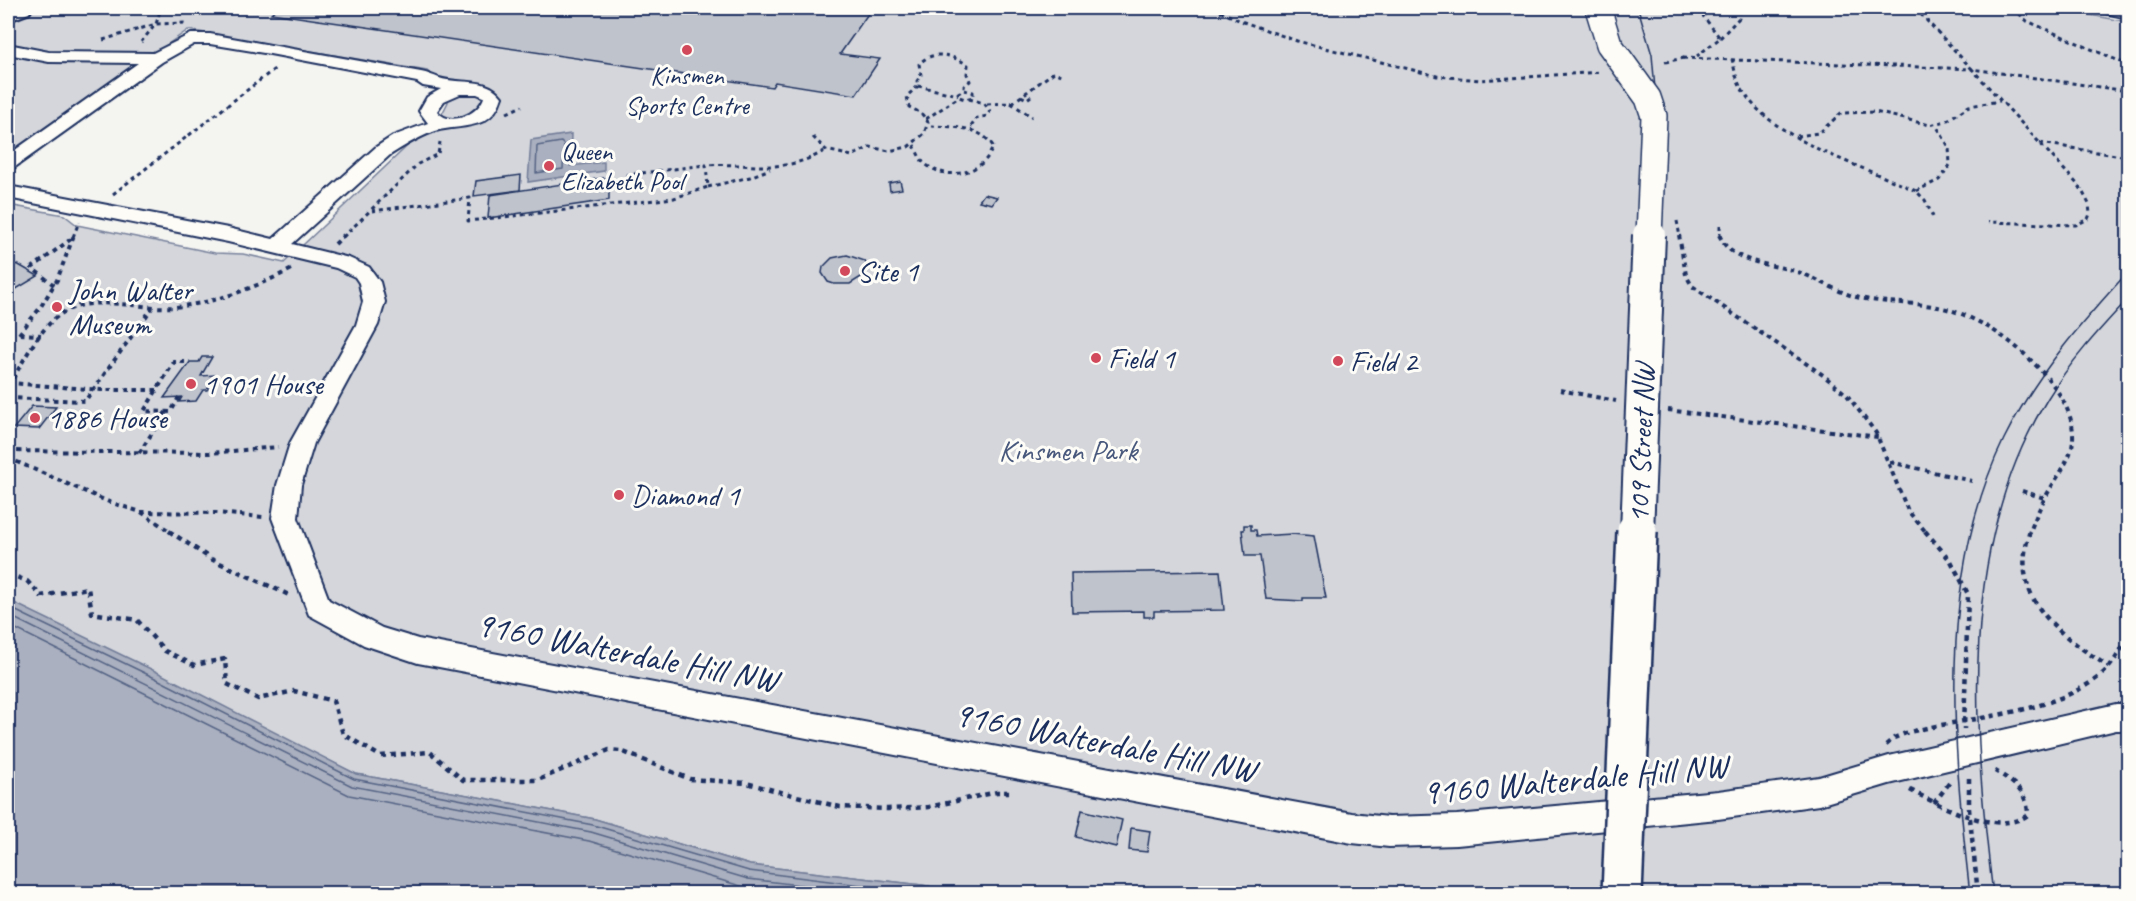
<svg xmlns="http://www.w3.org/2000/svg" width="2136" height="901" font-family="Caveat,sans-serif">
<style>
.green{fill:#d4d6db;stroke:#78829c;stroke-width:1.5}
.water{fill:#aab0bf;stroke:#717c98;stroke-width:1.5}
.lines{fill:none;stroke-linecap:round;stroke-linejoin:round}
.shore{stroke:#546385;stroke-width:1.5}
.building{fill:#bfc3cc;stroke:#1b2f5e;stroke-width:1.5}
.minor-casing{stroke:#1b2f5e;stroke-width:4}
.secondary-casing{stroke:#1b2f5e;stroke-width:5}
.path-far2{stroke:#1b2f5e;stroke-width:3;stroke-dasharray:4 4;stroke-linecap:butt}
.path-far1{stroke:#1b2f5e;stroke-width:4;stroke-dasharray:4.5 4.5;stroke-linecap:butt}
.path{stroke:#1b2f5e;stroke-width:4.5;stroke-dasharray:5 5;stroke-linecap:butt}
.minor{fill:#fdfcf7;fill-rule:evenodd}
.secondary{fill:#fdfcf7;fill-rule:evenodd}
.tram{stroke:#1b2f5e;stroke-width:1.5}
.secondary-bridge-far2-casing{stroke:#1b2f5e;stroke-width:28;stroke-linecap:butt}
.secondary-bridge-far1-casing{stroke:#1b2f5e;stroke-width:36;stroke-linecap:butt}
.secondary-bridge-casing{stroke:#1b2f5e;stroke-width:44;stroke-linecap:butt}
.path-bridge{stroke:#1b2f5e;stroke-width:4.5;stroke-dasharray:5 5;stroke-linecap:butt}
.secondary-bridge-far2{stroke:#fdfcf7;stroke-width:25}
.secondary-bridge-far1{stroke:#fdfcf7;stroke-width:32}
.secondary-bridge{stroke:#fdfcf7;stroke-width:39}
.poi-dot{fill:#d1495b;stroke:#fdfcf7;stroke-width:2}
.labels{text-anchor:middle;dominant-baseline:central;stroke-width:6;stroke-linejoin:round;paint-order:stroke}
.far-poi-label{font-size:26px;fill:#1b2f5e;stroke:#fdfcf7}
.poi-label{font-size:30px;fill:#1b2f5e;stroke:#fdfcf7;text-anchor:start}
.street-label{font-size:30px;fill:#1b2f5e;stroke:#fdfcf7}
.park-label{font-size:30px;fill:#49597d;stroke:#fdfcf7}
.near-street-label{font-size:36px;fill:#1b2f5e;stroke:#fdfcf7}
</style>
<rect width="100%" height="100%" fill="#f4f4f1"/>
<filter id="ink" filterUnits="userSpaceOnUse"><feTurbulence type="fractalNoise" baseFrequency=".0167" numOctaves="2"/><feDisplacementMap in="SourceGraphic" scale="12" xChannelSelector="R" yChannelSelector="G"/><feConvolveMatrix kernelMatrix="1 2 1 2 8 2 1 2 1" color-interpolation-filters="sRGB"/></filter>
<g filter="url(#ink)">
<path class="green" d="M8,8H2053L2128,22V893H965L922,885L750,865L595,819L356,774L8,602V205L64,215L77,225L215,253L243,254L284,263L443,112L448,102L447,91L427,71L188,30L8,156Z"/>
<g class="water">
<path d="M571,134L570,166L604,162V171L528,182L531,140Z"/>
<path d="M8,600L157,672L356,774L595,819L750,865L922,885L965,893H8Z"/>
</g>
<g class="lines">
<g class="shore">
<path d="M561,142L564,145L563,169L536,173L537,146Z"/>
<path d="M8,607L155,678L354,779L593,825L749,871L933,894"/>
<path d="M8,615L352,786L591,832L748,879L875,894"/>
<path d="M8,625L349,795L589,841L744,887L796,894"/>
</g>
</g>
<g class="building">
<path d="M277,8H872L840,54L880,59L856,95L775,82L772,87L271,13Z"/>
<path d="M521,175L520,190L474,196L476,181Z"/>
<path d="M609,177V200L488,218L490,195Z"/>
<path d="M900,181L902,189L890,191L889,183Z"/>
<path d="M984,194L997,197L992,204L979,201Z"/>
<path d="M847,255L865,261L868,270L866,274L850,284H834L828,282L822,273L823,267L832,258Z"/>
<path d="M17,264L38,276L8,294V269Z"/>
<path d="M202,357H212L201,376L216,375L207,390H203L196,401L179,402L182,397L164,398L190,362H199Z"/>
<path d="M32,406L56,407L39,429L14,428Z"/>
<path d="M1244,525H1251V530H1256L1257,536L1292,534L1314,536L1326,598H1303V601L1266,599L1260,556H1245L1242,530H1244Z"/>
<path d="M1220,571L1224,610L1154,611V617H1144V611L1072,612L1071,573Z"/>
<path d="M1082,810L1122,820L1116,847L1076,837Z"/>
<path d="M1131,828L1150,831L1147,852L1129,850Z"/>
</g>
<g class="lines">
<g class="minor-casing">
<g id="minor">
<path d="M2094,8H2128V18L2096,11Z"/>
<path d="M191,34H210L421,72C427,73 434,76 439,78C461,85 487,76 502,97C493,127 471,125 445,129C428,131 404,146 390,155L292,244L349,258L369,267L380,282L385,302L378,325L314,443L301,485L298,518L329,600L382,628L418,639L1352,813L1389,817L1457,815L1718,791L1819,777L1889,756L2116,704H2128V730H2116L1889,784L1819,805L1718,819L1457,845L1389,847L1352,843L418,663L364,645L309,615L272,518L277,485L290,443L356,325L363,302L359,283L355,277L336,268L228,242L8,198V186L228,228L273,239L376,147L393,136L428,123L419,111L427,97L441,89L423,86L417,82L270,54L210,44H194L162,62L15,167L8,169V155L138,63L49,62L8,54V44L49,52L153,53ZM460,94H477L484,97C479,114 450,128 437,111L444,101Z"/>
</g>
</g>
<g class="secondary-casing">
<path id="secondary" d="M8,8H32L29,13L8,21Z"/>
</g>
<g class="path-far2">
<path d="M1213,8L1241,21L1297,41L1437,76L1480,80L1601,72"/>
<path d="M1697,8L1720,38L1697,56"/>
<path d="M1915,8L1972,69L2128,91"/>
<path d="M2013,8L2027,21L2128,65"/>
<path d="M2073,8L2084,10"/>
<path d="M1720,38L1739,18L1740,8"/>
<path d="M103,40L156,24L186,23"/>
<path d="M141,42L156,24L161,8"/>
<path d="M1683,58L1972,69L2080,187L2089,204L2090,214L2088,219L2076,225L1988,222"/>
<path d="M1732,59C1734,67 1736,78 1740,86C1770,141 1862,165 1916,191L1925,200L1934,219"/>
<path d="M1665,62L1684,58"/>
<path d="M918,86L958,95"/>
<path d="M964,90L973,92V97L965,99L959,97L958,93Z"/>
<path d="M1021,96L1027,99L1031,96"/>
<path d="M969,99L984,103L990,111L987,116L977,118L970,128"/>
<path d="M1012,103L1054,72L1064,76"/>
<path d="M987,104L1011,103L1032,117"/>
<path d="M507,113L522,106"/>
<path d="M926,119L959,97"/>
<path d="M1797,136L1819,133L1841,113L1875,112L1930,125L1946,121L1969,106L2000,101"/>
<path d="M813,137L826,150L852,156L870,147L889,151L908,147L924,134L928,122L921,113L909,107L907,96L918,86L917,81L921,75L919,64C934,49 952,55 968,65L967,74L970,81L964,86V90"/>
<path d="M2040,143L2128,157"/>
<path d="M914,145C917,151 919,157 923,162C945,183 985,174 993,146C979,125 952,127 928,126"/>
<path d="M626,175L706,165"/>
<path d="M708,187L750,177L770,169"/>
<path d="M1916,191L1939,180L1950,165L1949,147L1936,125"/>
<path d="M113,194L277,67"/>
<path d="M372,211L470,198L468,221L674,198L708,187L706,165C753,162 782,176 826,150"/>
<path d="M1677,221L1680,237"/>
<path d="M73,237L79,222"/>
<path d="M343,237L418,164L438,154L440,142"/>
<path d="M1720,237V222"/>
</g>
<g class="path-far1">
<path d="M1679,235L1686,275L1692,286L1823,375L1847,395L1876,433L1908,511L1926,532"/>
<path d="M1719,235C1723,242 1726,248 1733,252C1752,265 1777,265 1798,272C1821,280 1841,295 1865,299C1897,305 1928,301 1959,313C1995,327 2025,351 2049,380C2064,398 2077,423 2072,447C2068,463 2057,477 2049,491C2041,504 2035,518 2030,532"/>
<path d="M335,244L344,235"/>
<path d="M54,285L32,268L71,239"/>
<path d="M19,334L40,308L57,280L74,235"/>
<path d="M20,334L41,335"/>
<path d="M157,390H101L10,383C24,361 37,332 58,316C89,292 139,310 175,307C216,303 256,287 292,269"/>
<path d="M1560,390L1616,401"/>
<path d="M179,397L171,412L144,411L174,362H190"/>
<path d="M8,398L85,401L152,308"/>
<path d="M1668,410L1878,437"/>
<path d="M8,451L210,453L278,447"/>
<path d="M139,453L166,412"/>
<path d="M8,458L109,502L141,512L171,532"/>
<path d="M1890,462L1972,481"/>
<path d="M2022,491L2044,498"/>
<path d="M141,512L216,513L263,517"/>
</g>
<g class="path">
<path d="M169,531L211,559L289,595"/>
<path d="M1925,531L1951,561L1968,594L1964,729"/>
<path d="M2030,531C2007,599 2059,634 2109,667"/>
<path d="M8,574L27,581L41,596L88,588L92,613L137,620L165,651L194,665L225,659L227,684L258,699L294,691L333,701L343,734L380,756L430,752L463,780H538L609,750L621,751L690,779L746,783L840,807L888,809L929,807L997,792H1014"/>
<path d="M1886,745L1894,738L1906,733C1968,716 2050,716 2101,675C2113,665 2121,650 2128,637"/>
<path d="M1910,790C1940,805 1996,837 2028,815C2028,793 2013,781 1995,771"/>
<path d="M1934,803L1950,782"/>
</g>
<use href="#minor" class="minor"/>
<use href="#secondary" class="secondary"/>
<g class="tram">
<path d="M1620,894L1656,100L1652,55L1638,8"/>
<path d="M1970,894C1953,745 1936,578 2004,439C2035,376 2081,323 2128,272"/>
<path d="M1993,894C1973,730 1957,545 2048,398C2070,362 2099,330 2128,299"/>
</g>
<g class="secondary-bridge-far2-casing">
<path id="secondary-bridge-far2" d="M1598,8L1609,44L1648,98L1654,116L1649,237"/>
</g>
<g class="secondary-bridge-far1-casing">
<path id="secondary-bridge-far1" d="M1637,532L1649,235"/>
</g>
<g class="secondary-bridge-casing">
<path id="secondary-bridge" d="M1622,894L1637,531"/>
</g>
<path class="path-bridge" d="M1969,778V809L1978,894"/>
<use href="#secondary-bridge-far2" class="secondary-bridge-far2"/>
<use href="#secondary-bridge-far1" class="secondary-bridge-far1"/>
<use href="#secondary-bridge" class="secondary-bridge"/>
</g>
</g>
<g class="poi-dot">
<circle cx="687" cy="50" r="6"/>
<circle cx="549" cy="166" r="6"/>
<circle cx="845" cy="271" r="6"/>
<circle cx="57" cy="307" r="6"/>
<circle cx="1096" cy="358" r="6"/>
<circle cx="1338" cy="361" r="6"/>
<circle cx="191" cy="384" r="6"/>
<circle cx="35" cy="418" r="6"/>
<circle cx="619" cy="495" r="6"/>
</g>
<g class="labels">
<g class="far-poi-label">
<text x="687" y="75">Kinsmen<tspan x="687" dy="30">Sports Centre</tspan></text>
<text x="561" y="151" text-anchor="start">Queen<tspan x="561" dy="30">Elizabeth Pool</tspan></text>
</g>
<g class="poi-label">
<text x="857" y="271">Site 1</text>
<text x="69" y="290">John Walter<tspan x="69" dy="34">Museum</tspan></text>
<text x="1108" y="358">Field 1</text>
<text x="1350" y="361">Field 2</text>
<text x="203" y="384">1901 House</text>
<text x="47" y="418">1886 House</text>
<text x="631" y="495">Diamond 1</text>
</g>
<g class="street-label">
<text transform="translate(1641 443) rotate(-88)">109 Street NW</text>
</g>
<g class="park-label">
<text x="1068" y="450">Kinsmen Park</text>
</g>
<g class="near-street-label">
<text transform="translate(627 652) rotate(11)">9160 Walterdale Hill NW</text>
<text transform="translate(1105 742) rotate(11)">9160 Walterdale Hill NW</text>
<text transform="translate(1575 779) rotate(-5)">9160 Walterdale Hill NW</text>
</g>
</g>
<rect width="2136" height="901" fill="none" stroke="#fdfcf7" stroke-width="30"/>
<rect x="15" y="15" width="2106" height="871" fill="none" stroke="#1b2f5e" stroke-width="2" filter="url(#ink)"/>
</svg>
